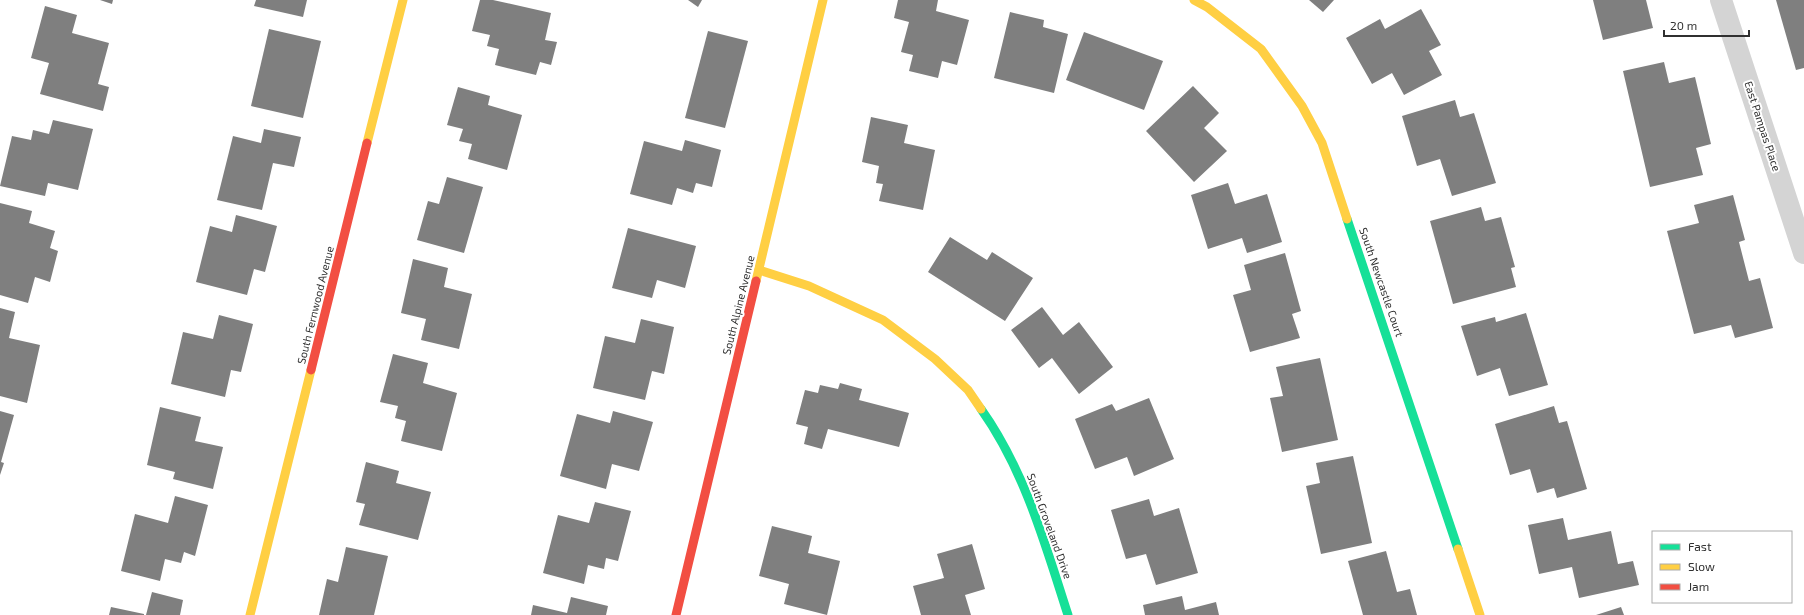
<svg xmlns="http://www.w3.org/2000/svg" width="1804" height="615" font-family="'Exo 2',sans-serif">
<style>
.building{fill:#7f7f7f}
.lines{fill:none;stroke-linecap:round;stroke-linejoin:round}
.street{stroke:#d4d4d4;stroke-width:22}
.fast{stroke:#16e098;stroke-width:9}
.slow{stroke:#ffcf43;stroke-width:9}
.jam{stroke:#f24e42;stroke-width:9}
.labels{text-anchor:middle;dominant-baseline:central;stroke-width:4;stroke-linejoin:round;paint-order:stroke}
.street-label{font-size:11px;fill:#303030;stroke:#fff}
</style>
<rect width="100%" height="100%" fill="#fff"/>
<g class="building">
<path d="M100,0H113L112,4Z"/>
<path d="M256,0H307L303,17L254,6Z"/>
<path d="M480,0H493L551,13L545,40L557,42L551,65L540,62L536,75L495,65L499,49L487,46L490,35L472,31Z"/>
<path d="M688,0H702L698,7Z"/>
<path d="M898,0H938L936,11L969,20L957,65L942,61L938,78L909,71L913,55L901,52L909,22L894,18Z"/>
<path d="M1309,0H1334L1323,12Z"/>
<path d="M1593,0H1646L1653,28L1603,40Z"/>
<path d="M1776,0H1804V68L1796,70Z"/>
<path d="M45,6L77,15L72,33L109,43L98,84L109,87L103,111L40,94L49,63L31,58Z"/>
<path d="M1421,9L1441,45L1429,51L1442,75L1404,95L1392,73L1372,84L1346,38L1380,19L1385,29Z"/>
<path d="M1010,12L1044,20L1043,27L1068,34L1054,93L994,78Z"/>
<path d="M269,29L321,41L303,118L251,106Z"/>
<path d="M708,31L748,41L725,128L685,118Z"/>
<path d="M1084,32L1163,61L1144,110L1066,80Z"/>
<path d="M1664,62L1669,83L1695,77L1711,144L1696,148L1703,175L1650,187L1623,71Z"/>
<path d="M1193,86L1219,113L1204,128L1227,151L1194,182L1146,131Z"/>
<path d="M458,87L490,96L488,105L522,115L507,170L468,159L472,144L459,141L463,129L447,125Z"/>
<path d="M1455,100L1460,117L1474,113L1496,183L1452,196L1440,159L1417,166L1402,116Z"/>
<path d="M871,117L908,125L904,143L935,150L923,210L879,201L883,184L876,183L879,166L862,162Z"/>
<path d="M53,120L93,129L78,190L48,183L45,196L0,186L12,136L31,140L33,130L49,134Z"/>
<path d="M264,129L301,137L294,167L273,163L262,210L217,200L233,136L261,143Z"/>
<path d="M685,140L721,150L712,187L696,183L693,193L677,188L672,205L630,194L644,141L682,151Z"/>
<path d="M447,177L483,187L464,253L417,240L428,201L439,204Z"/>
<path d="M1228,183L1235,204L1267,194L1282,242L1247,253L1242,238L1208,249L1191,195Z"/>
<path d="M1733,195L1745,240L1739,242L1749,281L1760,278L1773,328L1735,338L1731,325L1694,334L1667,231L1699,223L1694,205Z"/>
<path d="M0,203L32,211L29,223L55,231L50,248L58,251L50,282L35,277L28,303L0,295Z"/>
<path d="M1481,207L1485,221L1501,217L1515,267L1511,268L1516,287L1453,304L1430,221Z"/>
<path d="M236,215L277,226L265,272L254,269L247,295L196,282L210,226L232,232Z"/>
<path d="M628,228L696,246L685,288L657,280L652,298L612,288Z"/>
<path d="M950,237L987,260L992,252L1033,278L1005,321L928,272Z"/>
<path d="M1285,253L1301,311L1292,314L1300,338L1250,352L1233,295L1251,290L1244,265Z"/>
<path d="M413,259L448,268L444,287L472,294L459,349L421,340L426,319L401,313Z"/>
<path d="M1042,307L1063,335L1079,322L1113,367L1079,394L1052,358L1039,368L1011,330Z"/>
<path d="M0,308L15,312L9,338L40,345L27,403L0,396Z"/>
<path d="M1526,313L1548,385L1509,396L1500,368L1477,376L1461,326L1495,317L1496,322Z"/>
<path d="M219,315L253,324L241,372L231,370L225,397L171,384L183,332L213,339Z"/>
<path d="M641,319L674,327L664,374L652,371L645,400L593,388L605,336L635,343Z"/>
<path d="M393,354L428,363L423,383L457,393L442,451L401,441L406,421L395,418L398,406L380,402Z"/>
<path d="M1320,358L1338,440L1282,452L1270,398L1283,396L1276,367Z"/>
<path d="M840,383L862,389L859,400L909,413L899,447L828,429L822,449L804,444L808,427L796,424L805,390L818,393L820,385L838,389Z"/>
<path d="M1149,398L1174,459L1134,476L1127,457L1095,469L1075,419L1112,404L1116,411Z"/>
<path d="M1554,406L1559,423L1567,421L1587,489L1557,498L1554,488L1537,493L1530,469L1510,475L1495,424Z"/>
<path d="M160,407L201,417L195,441L223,447L213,489L173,479L175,472L147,465Z"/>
<path d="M0,411L14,415L1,462L4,463L0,475Z"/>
<path d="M613,411L653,422L639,471L612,464L606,489L560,476L577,414L610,423Z"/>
<path d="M1353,456L1372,543L1321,554L1306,486L1320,483L1316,463Z"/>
<path d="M366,462L399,471L396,483L431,492L418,540L359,525L365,504L356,502Z"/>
<path d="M175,496L208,505L195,556L184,552L181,563L165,559L160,581L121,571L135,514L168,523Z"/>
<path d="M1149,499L1154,516L1179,508L1198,573L1156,585L1146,554L1126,559L1111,510Z"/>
<path d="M595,502L631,511L618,561L606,558L604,569L588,565L584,584L543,573L558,515L589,523Z"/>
<path d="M1563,518L1568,540L1611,531L1618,564L1633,561L1639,585L1579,598L1572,567L1539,574L1528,525Z"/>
<path d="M772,526L812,536L808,553L840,561L827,615L784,604L789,584L759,576Z"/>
<path d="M972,544L985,589L965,595L971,615H921L913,586L944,578L937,554Z"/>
<path d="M346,547L388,556L374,615H319L327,579L338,582Z"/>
<path d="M1386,551L1397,592L1410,589L1417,615H1363L1348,561Z"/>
<path d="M152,592L183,600L180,615H146Z"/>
<path d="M1182,596L1185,610L1216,602L1219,615H1145L1143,605Z"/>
<path d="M571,597L608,606L606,615H531L533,605L567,613Z"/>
<path d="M111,607L144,614V615H109Z"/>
<path d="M1621,607L1624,615H1596Z"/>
</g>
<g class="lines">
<path class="street" d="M1721,0L1804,253"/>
<g class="fast">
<path d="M1347,219L1458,549"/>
<path d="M981,409C1025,471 1045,544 1068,615"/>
</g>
<g class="slow">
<path d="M1194,0L1207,7L1261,49L1302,106L1322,143L1347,219"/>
<path d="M367,143L403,0"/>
<path d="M759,270L809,286L883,320L935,359L968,390L981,409"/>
<path d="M756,281L823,0"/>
<path d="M1458,549L1480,615"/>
<path d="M250,615L311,370"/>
</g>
<g class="jam">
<path d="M311,370L367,143"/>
<path d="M676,615L756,281"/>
</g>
</g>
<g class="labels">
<g class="street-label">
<text transform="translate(1763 126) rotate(72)">East Pampas Place</text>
<text transform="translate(1382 282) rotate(71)">South Newcastle Court</text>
<text transform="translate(315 305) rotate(-76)">South Fernwood Avenue</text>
<text transform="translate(738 305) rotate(-76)">South Alpine Avenue</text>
<text transform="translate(1050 526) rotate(70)">South Groveland Drive</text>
</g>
</g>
<rect x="1652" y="531" width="140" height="72" fill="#ffffff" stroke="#acacac"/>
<rect x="1660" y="544" width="20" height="6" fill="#16e098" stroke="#acacac"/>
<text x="1688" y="551" font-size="12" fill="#303030">Fast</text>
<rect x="1660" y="564" width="20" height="6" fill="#ffcf43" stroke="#acacac"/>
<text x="1688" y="571" font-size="12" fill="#303030">Slow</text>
<rect x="1660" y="584" width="20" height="6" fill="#f24e42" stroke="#acacac"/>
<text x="1688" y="591" font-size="12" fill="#303030">Jam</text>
<path d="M1664 30v6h85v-6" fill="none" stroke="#303030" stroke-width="2"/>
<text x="1670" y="30" font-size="12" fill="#303030" stroke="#ffffff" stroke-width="3" paint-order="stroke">20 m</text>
</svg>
